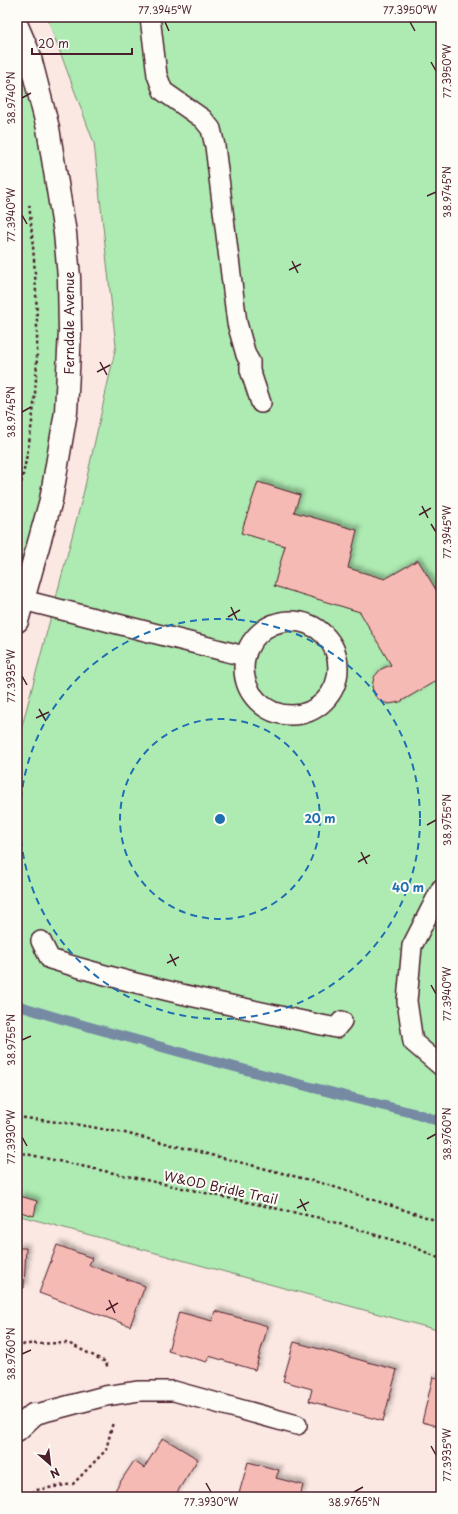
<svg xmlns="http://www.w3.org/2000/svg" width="458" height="1514" font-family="'Playpen Sans',sans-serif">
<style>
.green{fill:#adebb2;stroke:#7c856e}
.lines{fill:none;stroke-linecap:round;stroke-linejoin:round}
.stream{stroke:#768aa4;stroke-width:10}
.building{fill:#f6bab4;stroke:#4a1f2b;filter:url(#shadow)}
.lane-casing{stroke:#4a1f2b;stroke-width:22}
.street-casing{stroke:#4a1f2b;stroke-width:25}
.secondary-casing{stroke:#4a1f2b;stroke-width:25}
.path{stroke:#4a1f2b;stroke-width:2.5;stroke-dasharray:3 3;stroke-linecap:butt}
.lane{stroke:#fdfcf7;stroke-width:19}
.street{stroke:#fdfcf7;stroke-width:22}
.secondary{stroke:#fdfcf7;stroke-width:22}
.ticks{fill:none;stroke:#4a1f2b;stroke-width:1.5}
.ring{fill:none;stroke:#1f6fb2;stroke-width:2;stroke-dasharray:7 5}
.labels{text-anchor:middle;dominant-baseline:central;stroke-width:4;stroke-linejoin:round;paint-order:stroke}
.street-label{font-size:13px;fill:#4a1f2b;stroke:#fdfcf7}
.centre{fill:#1f6fb2;stroke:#fdfcf7;stroke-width:2}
.ring-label{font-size:12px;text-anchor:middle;font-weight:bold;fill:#1f6fb2;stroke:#fdfcf7;stroke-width:4;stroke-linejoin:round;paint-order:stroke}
.neatline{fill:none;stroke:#4a1f2b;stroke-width:1.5}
.ticks-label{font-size:10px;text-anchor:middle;fill:#4a1f2b}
</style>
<defs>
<filter id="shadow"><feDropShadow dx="3.5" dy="-3.5" stdDeviation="2" flood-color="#0004"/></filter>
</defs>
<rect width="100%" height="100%" fill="#fbe8e3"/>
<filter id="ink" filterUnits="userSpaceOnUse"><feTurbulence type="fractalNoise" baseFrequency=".025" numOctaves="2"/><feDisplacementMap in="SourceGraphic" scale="8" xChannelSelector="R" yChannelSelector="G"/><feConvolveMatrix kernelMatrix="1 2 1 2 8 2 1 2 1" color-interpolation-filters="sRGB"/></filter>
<g filter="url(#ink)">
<g class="green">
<path d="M47,17H441V1331L17,1215V745L83,495L116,346L94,143Z"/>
<path d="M17,23L29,54L69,349L17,620Z"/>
</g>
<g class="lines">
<path class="stream" d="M17,1005C61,1020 106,1031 151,1044C241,1069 331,1093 421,1115L441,1122"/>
</g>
<g class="building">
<path d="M258,482L300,495L294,512L357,530L348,568L385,579L418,560L441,598V678L400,702L389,704L382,702L375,696L372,687L374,677L381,669L391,665L360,612L274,586L285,546L241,533Z"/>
<path d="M20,1196L37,1201L34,1216L17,1211Z"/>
<path d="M57,1245L92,1258L89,1265L145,1286L130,1326L39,1293Z"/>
<path d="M17,1248H26L24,1288L17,1287Z"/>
<path d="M215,1311L268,1326L255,1370L209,1356L207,1362L168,1351L179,1312L212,1321Z"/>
<path d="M294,1342L397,1370L383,1421L309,1401L312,1389L283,1381Z"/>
<path d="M433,1377L441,1379V1427L422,1422Z"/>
<path d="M163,1438L198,1459L174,1497H126L115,1490L134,1461L144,1468Z"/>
<path d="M248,1462L279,1470L276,1478L303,1485L300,1497H238Z"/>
</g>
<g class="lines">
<g class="lane-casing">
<g id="lane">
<path d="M150,17L157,75L163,91L203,119L211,129L215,146L237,323L246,355L250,362V370L261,403"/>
<path d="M23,600L244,656"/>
<circle cx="291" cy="668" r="47"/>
<path d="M441,889L412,946L407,1001L413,1042L441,1066"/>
<path d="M41,941L50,959C143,988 240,1007 336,1028L342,1021"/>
<path d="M33,1415L105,1396L139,1391H174L297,1425"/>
</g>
</g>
<g class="street-casing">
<path id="street" d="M17,1430L33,1415"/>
</g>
<g class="secondary-casing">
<path id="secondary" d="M17,26L29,54L48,128L65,233L69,277L70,331L66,412L51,500L17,621"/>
</g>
<g class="path">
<path d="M17,135L21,156"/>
<path d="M17,500C31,446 38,388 37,332C37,289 33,245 29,202"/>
<path d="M17,1117L74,1124L125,1133L325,1184L441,1222"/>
<path d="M17,1152L320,1218L412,1246L441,1259"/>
<path d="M17,1348L25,1344L68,1343L106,1362L108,1369"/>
<path d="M27,1497L36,1490L73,1484L106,1450L113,1422"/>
</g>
<use href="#lane" class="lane"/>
<use href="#street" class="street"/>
<use href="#secondary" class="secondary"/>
</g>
</g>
<path class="ticks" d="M165,22L169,31M410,22L415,31M431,62L436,71M22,98L31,93M427,196L436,192M22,215L27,224M292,261L298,273M289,270L301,264M100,362L107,375M97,372L110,365M22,412L31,407M422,506L428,518M419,515L431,508M431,524L436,532M231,607L237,620M228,617L240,610M22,676L27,685M39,709L46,721M36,718L49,712M427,825L436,820M361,852L367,864M358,862L370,855M170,954L176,966M167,963L179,957M431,985L436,994M22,1040L31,1036M22,1137L27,1146M427,1139L436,1134M300,1199L306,1211M297,1208L309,1202M109,1300L115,1313M106,1310L118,1303M22,1354L31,1350M431,1446L436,1455M206,1483L211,1492M354,1492L363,1487"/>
<g class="ring">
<circle cx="220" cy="819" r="100"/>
<circle cx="220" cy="819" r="200"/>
</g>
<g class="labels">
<g class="street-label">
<text transform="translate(68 323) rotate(-90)">Ferndale Avenue</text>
<text transform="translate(221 1187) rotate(12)">W&amp;OD Bridle Trail</text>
</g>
</g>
<circle cx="220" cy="819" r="6" class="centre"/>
<g class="ring-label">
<text x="320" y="823">20 m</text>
<text x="408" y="892">40 m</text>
</g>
<rect width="458" height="1514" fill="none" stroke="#fdfcf7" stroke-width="44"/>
<g transform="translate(50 1464) rotate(152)" stroke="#fdfcf7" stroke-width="3" paint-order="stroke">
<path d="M0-3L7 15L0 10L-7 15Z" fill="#4a1f2b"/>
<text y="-6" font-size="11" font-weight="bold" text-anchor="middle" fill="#4a1f2b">N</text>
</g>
<path d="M32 48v6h100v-6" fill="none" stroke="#4a1f2b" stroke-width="2"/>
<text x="38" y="48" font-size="12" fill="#4a1f2b" stroke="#fdfcf7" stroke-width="3" paint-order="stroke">20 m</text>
<rect x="22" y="22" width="414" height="1470" class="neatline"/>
<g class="ticks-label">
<text x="165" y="14">77.3945°W</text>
<text x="410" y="14">77.3950°W</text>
<text transform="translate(447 71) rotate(-90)" y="4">77.3950°W</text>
<text transform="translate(11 98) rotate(-90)" y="4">38.9740°N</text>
<text transform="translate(447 192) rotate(-90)" y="4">38.9745°N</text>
<text transform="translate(11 215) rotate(-90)" y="4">77.3940°W</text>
<text transform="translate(11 412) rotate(-90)" y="4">38.9745°N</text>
<text transform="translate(447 532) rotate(-90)" y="4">77.3945°W</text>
<text transform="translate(11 676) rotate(-90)" y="4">77.3935°W</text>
<text transform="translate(447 820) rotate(-90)" y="4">38.9755°N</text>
<text transform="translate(447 994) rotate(-90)" y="4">77.3940°W</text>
<text transform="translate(11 1040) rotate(-90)" y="4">38.9755°N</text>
<text transform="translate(447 1134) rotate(-90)" y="4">38.9760°N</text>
<text transform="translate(11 1137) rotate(-90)" y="4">77.3930°W</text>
<text transform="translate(11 1354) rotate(-90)" y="4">38.9760°N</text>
<text transform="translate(447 1455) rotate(-90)" y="4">77.3935°W</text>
<text x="211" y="1506">77.3930°W</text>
<text x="354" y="1506">38.9765°N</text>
</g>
</svg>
